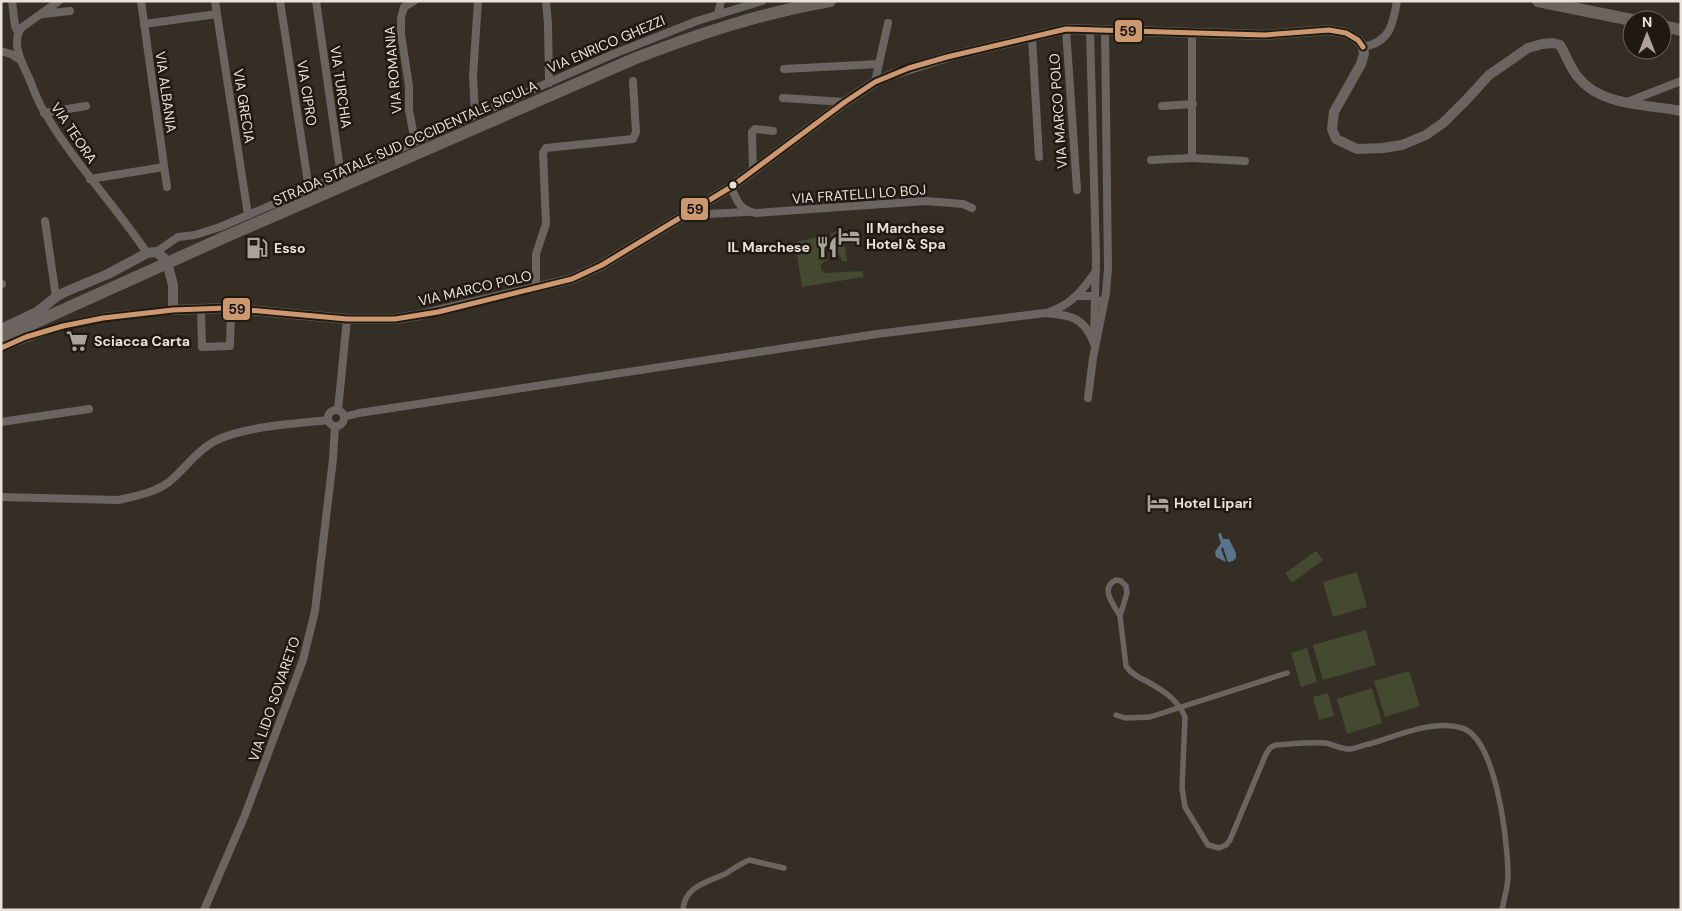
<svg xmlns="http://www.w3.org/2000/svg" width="1682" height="911" font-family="'DM Sans',sans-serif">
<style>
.green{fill:#434a2f}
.water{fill:#57768e}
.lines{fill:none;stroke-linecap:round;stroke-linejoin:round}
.pedestrian{stroke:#6b6561;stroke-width:5.5}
.minor{stroke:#6b6561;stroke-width:8}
.tertiary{stroke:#6b6561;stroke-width:10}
.primary{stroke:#6c655f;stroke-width:12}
.bus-1-casing{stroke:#1e1911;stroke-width:9}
.bus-1{stroke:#cd976f;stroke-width:5}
.bus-dot{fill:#eae2d8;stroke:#1e1911;stroke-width:2}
.labels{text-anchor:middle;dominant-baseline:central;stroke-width:5;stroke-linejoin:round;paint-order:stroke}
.street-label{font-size:14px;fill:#eae2d8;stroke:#1e1911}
.poi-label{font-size:14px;font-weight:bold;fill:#eae2d8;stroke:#1e1911;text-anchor:start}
.line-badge{stroke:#1e1911;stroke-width:2}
.pale-badge-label{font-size:14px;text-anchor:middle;font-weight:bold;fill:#111}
</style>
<rect width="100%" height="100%" fill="#352e25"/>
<g class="green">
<path d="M837,231L845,247L847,261H842L840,255L836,256L834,246L835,245L830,234Z"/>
<path d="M818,237L822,256L827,257L828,260L821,264V270L825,273L862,271L864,277L802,287L795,242Z"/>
<path d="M1316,551L1323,560L1292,583L1285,573Z"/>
<path d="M1357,572L1367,607L1333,617L1323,582Z"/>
<path d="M1366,630L1376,665L1323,680L1313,645Z"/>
<path d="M1307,648L1317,682L1301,687L1291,653Z"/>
<path d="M1409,671L1420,706L1385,717L1374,681Z"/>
<path d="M1372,688L1382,723L1347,734L1337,699Z"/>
<path d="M1328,693L1334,716L1319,720L1313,697Z"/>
</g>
<path class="water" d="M1221,533L1223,539H1229L1236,553V558L1233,561L1228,562L1223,547L1221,549L1226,562L1216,557L1215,552L1221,543L1218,534Z"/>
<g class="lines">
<g class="pedestrian">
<path d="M1120,616C1114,605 1099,588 1116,580L1121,581L1126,586L1127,593L1120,616L1126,666C1131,674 1140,678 1148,682C1164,691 1178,700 1185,717L1182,788L1185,807L1208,845L1219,848L1226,845L1230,840L1266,754L1270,748L1275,745C1291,744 1309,742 1325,743C1333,744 1342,750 1351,749C1357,748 1363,745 1369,744C1397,736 1433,719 1462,728C1497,739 1508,845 1508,876C1508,887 1504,899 1502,910"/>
<path d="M1116,715L1125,718L1150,717L1287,673"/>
<path d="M683,910C684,887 707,882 725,874C733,869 740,864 749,860L784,868"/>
</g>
<g class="minor">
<path d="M12,1L15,26L18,33"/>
<path d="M59,1L21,28C11,44 22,63 29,78C34,90 38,103 45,113C74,163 115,205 147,253"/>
<path d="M141,1L167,187"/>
<path d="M215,1L248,215"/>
<path d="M280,1L309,189"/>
<path d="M316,1L341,176"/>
<path d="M414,1L404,7L401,18V34L409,86V110L415,142"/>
<path d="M546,1L548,24L549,83"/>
<path d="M43,14L70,11"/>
<path d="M718,14L721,1"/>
<path d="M144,24L217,14"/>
<path d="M1066,29L1077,190"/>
<path d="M1090,29L1096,258L1094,337"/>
<path d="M1192,33V158L1245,161"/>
<path d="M1032,37L1039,157"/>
<path d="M1363,47C1390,42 1393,25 1397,1"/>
<path d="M1,51L11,54L20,60"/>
<path d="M784,69L879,64"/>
<path d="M875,82L888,23"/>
<path d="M783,98L845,102"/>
<path d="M1627,102L1681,81"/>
<path d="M1162,106L1193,104"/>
<path d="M44,113L86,106"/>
<path d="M475,115L473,76L478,1"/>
<path d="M1151,160L1192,158"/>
<path d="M753,171L752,132L755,129L773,131"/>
<path d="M90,179L164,167"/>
<path d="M731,187C737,201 740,211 756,213L926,201L963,204L972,208"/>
<path d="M688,215L747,212"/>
<path d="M45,221L56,297"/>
<path d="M156,252L178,237L195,235L220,227L309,189L611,55L697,21L762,1"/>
<path d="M1,284H2"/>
<path d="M536,288V254L546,224L543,153L546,148L633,139L636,132L633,81"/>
<path d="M1078,296H1092L1099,301"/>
<path d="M201,309L202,347L230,346L231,309"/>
<path d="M1049,312C1071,305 1083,290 1096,271"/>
<path d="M1,348C34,334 69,323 104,317C127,314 150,313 173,310"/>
<path d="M1088,398L1093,358L1106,293L1108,268L1105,30"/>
<path d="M338,410L347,319"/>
<circle cx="336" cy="418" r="8"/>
<path d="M344,417L359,413L877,334L1045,313C1070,315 1085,317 1094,344"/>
<path d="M1,422L89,409"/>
<path d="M1,497L118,500C136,496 154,493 169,482C185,469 196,451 215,441C244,426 295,424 328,420"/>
<path d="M204,910L245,815L303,660L315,611L333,459L335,426"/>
</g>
<g class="tertiary">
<path d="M169,270L173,285V310L227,308L347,319H395L420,315L572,279L602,265L731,187L845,102L875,82L891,75L947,57L1066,29L1264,35L1329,30L1346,33L1358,40L1363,47L1364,54L1361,64L1334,112L1332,129L1336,139L1357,149L1383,148L1402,145L1426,135L1443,123L1469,97L1489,75L1528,48L1542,44L1553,43L1560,45C1566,55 1570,67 1577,76C1601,107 1646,104 1681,111"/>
<path d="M1,329L37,312L56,297L65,292L108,274L147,253L156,252L164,258"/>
</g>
<g class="primary">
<path d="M1538,1L1632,20"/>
<path d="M1662,26L1681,30"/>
<path d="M1,338L225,237L636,58C701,33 762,13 830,1"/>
</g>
<g class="bus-1-casing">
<path id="bus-1" d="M1,348L26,337L63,326L103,318L173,310L227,308L347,319H395L438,312L572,279L602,265L731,187L845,102L875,82L909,68L947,57L1066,29L1264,35L1329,30L1346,33L1358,40L1363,47"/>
</g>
<use href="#bus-1" class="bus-1"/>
</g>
<defs>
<g id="hotel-bare" transform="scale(1.725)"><path d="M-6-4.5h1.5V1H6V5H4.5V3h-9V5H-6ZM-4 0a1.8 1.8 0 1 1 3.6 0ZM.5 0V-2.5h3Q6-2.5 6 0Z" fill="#aba399" stroke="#1e1911" stroke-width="2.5" paint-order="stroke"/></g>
<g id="restaurant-bare" transform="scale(1.725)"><path d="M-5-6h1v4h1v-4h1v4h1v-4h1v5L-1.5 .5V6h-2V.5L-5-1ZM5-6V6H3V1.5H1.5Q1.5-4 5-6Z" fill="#aba399" stroke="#1e1911" stroke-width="2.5" paint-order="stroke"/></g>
<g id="fuel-bare" transform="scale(1.725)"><path d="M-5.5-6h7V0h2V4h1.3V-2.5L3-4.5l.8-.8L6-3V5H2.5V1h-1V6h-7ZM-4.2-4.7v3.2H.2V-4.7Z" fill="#aba399" stroke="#1e1911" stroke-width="2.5" paint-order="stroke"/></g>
<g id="supermarket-bare" transform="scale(1.725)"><path d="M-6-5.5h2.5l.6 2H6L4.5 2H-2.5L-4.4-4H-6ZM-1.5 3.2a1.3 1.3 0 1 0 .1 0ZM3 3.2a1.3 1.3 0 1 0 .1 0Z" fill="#aba399" stroke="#1e1911" stroke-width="2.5" paint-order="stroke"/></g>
</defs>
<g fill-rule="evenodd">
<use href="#hotel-bare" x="849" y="236"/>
<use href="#restaurant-bare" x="827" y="247"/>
<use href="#fuel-bare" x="257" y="248"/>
<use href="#supermarket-bare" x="77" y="341"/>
<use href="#hotel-bare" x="1158" y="503"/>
</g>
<circle class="bus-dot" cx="733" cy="185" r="4.5"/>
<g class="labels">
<g class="street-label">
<text transform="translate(606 44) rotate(-23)">VIA ENRICO GHEZZI</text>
<text transform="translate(393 70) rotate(-95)">VIA ROMANIA</text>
<text transform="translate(341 87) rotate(82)">VIA TURCHIA</text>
<text transform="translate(166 92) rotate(82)">VIA ALBANIA</text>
<text transform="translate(307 93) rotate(81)">VIA CIPRO</text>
<text transform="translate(244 106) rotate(81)">VIA GRECIA</text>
<text transform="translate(1058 111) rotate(-94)">VIA MARCO POLO</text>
<text transform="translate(74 133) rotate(56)">VIA TEORA</text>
<text transform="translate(405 143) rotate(-24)">STRADA STATALE SUD OCCIDENTALE SICULA</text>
<text transform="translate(859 194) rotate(-4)">VIA FRATELLI LO BOJ</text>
<text transform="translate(475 288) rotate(-13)">VIA MARCO POLO</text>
<text transform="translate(274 699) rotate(-71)">VIA LIDO SOVARETO</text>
</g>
<g class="poi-label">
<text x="866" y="228">Il Marchese<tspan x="866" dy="16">Hotel &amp; Spa</tspan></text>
<text x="810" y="247" text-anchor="end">IL Marchese</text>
<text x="274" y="248">Esso</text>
<text x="94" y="341">Sciacca Carta</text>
<text x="1174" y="503">Hotel Lipari</text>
</g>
</g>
<g class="line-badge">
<rect x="1114" y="19" width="29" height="24" rx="5" fill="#cd976f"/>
<rect x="680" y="197" width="29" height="24" rx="5" fill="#cd976f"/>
<rect x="222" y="297" width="29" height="24" rx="5" fill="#cd976f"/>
</g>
<g class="pale-badge-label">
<text x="1128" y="36">59</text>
<text x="695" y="214">59</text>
<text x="237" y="314">59</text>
</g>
<rect width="1682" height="911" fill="none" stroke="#eae2d8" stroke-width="5"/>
<g transform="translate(1647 35)"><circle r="24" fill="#1e1911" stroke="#706961"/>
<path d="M0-4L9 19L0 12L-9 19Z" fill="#aba399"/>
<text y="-8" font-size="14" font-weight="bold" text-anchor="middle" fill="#eae2d8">N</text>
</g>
</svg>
